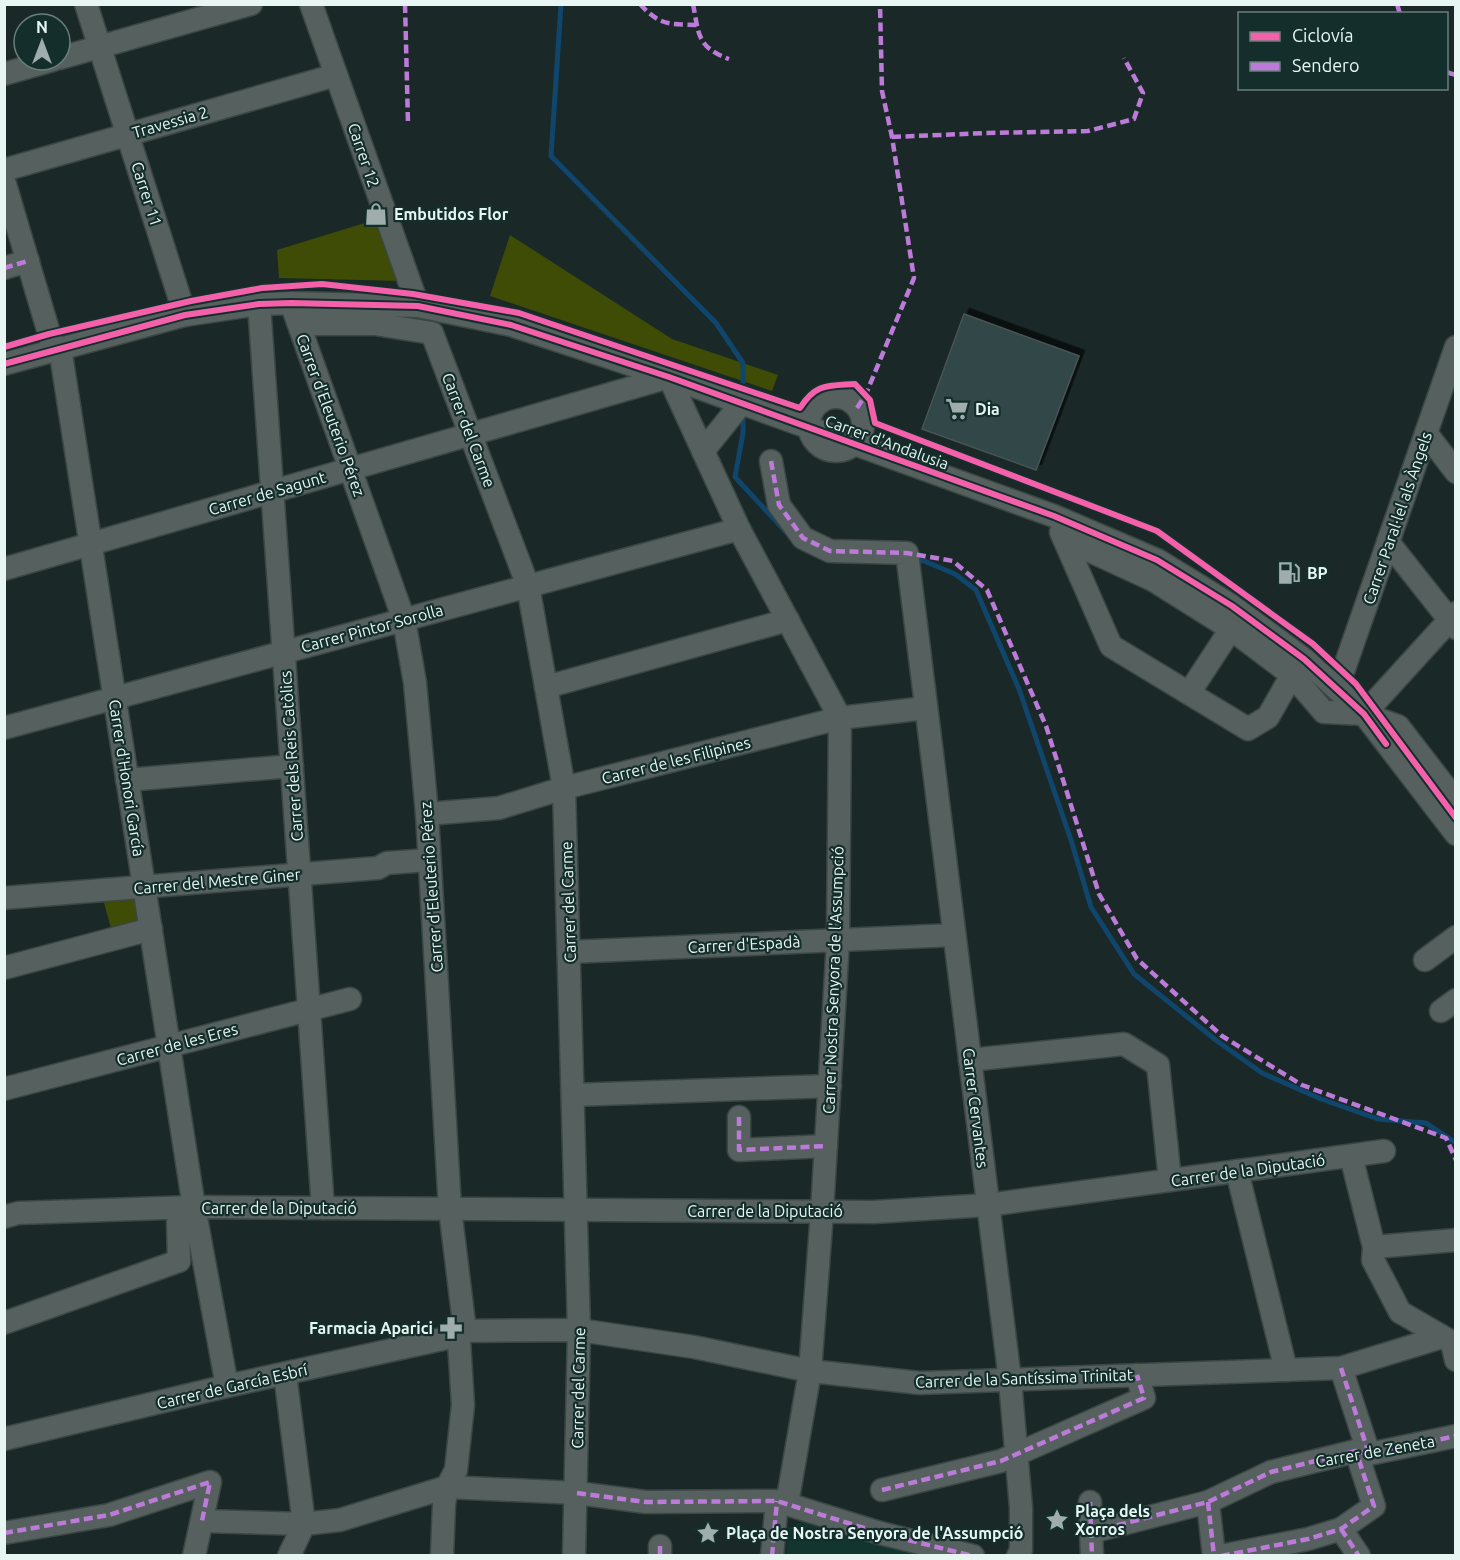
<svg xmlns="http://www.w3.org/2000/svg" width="1460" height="1560" font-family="Ubuntu,sans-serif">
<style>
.built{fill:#123530}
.green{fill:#3f4c05}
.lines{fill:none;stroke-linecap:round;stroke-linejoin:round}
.stream{stroke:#10456c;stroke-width:5}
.building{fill:#304646;stroke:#485455;stroke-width:1.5;filter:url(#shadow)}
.minor-casing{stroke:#3b4745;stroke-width:25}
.minor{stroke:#56605e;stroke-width:22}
.quiet{stroke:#bd7bd9;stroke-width:4.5;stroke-dasharray:9 4.5;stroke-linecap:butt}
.cycleway-casing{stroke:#142f2b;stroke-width:10}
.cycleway{stroke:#f560ab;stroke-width:6}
.labels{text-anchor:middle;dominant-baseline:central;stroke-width:4.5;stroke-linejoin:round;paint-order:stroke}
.street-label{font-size:16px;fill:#e7f6f3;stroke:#142f2b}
.poi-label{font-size:16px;font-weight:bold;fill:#e7f6f3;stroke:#142f2b;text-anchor:start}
</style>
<defs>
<filter id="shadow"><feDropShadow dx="5.5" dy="-5.5" stdDeviation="0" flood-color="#0009"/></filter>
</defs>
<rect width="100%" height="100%" fill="#1a2927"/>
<path class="built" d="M808,1519L937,1556H786L788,1528Z"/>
<g class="green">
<path d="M381,218L402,281L279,278L277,250Z"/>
<path d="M510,235L672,339L778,375L772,391L490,296Z"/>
<path d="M135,894L139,922L111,928L102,896Z"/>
</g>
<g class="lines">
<g class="stream">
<path d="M561,4L551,156L716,323L743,363V398"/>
<path d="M743,413V433L735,477L785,531"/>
<path d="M913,560L924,561L955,574L976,590L1019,689L1071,840L1091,907L1134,974L1217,1041L1262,1073L1321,1099L1378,1119L1426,1123L1456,1143"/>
</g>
</g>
<path class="building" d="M964,314L1079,356L1036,470L922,429Z"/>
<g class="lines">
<g class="minor-casing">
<g id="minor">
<path d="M86,4L185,315"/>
<path d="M311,4L418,306"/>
<path d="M60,58L251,4"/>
<path d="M4,74L53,60"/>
<path d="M4,170L336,75"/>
<path d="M4,181L54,350"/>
<path d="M4,268L28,261"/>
<path d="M259,304L323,1208"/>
<path d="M294,311L404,620L415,683L427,814L450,1209L464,1323L459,1341L463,1405L456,1470L447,1487L444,1504L442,1556"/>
<path d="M299,324H375L432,333L528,586L564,788L579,1330L574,1556"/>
<path d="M60,348L194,1207L227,1386"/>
<path d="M4,364L185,315L259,304L291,303L418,306L511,325L669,377L1054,516L1157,560L1232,606L1304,659L1337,689L1364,714L1456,834"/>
<path d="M669,377L739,529L840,718L838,940L822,1212L810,1371L787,1504"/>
<circle cx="836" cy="424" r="27"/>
<path d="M1426,433L1456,472"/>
<path d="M703,451L741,404"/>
<path d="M771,461L779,505L803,538L830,551L907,553L1010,1380L1021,1508V1550L1018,1556"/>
<path d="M1061,532L1111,646L1248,729L1268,717L1292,675"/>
<path d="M1064,539L1153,580L1231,629L1292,675L1324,712L1364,714L1398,726L1456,801"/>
<path d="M1388,542L1456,628"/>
<path d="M4,569L669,377"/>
<path d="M546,687L788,620"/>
<path d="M1337,689L1456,347"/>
<path d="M1189,693L1231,629"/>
<path d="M1364,714L1456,613"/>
<path d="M4,728L739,529"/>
<path d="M127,780L292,766"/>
<path d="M427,814L499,808L564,788L840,718L926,708"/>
<path d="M4,898L378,868L387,863L429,860"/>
<path d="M569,952L954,935"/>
<path d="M1425,960L1456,937"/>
<path d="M4,968L151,929"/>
<path d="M1441,1011L1456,1000"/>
<path d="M970,1060L1124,1044L1158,1065L1170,1180"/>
<path d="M4,1089L350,999"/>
<path d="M573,1095L830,1086"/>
<path d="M739,1117V1150L826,1146"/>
<path d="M1351,1156L1374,1247L1373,1260L1400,1312L1450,1341"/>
<path d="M1237,1171L1286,1370"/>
<path d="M4,1217L18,1213L194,1207L874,1212L988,1205L1384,1151"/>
<path d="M1374,1247L1456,1240"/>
<path d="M4,1323L179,1261L178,1222L194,1207"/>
<path d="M462,1331L579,1330L694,1347L810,1371L920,1383L1341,1368L1442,1337"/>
<path d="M1452,1342L1456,1360"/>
<path d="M1341,1368L1369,1454"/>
<path d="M4,1439L227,1386L461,1335"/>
<path d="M882,1490L1001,1461L1144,1398L1137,1375"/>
<path d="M1090,1502L1092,1556"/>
<path d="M1208,1502L1214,1556"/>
<path d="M202,1521L304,1524L285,1374"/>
<path d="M1341,1529L1359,1556"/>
<path d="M1091,1532L1208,1502L1271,1472L1356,1451L1369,1454L1456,1436"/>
<path d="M4,1533L109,1515L210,1482L194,1556"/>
<path d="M660,1546V1556"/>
<path d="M289,1556L304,1524L340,1520L447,1487L577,1493L646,1502L777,1501L880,1533L973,1556"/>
<path d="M772,1556L777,1501"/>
<path d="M1221,1556L1308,1539L1341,1529L1374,1506L1356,1451"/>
</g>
</g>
<use href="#minor" class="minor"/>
<g class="quiet">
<path d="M405,4L408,123"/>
<path d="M640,4C660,26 669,24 697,25"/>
<path d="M693,4C699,35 697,47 729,59"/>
<path d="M1397,4L1400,14"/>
<path d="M1446,72L1456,75"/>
<path d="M892,137L987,133L1088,131L1134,119L1143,93L1124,58"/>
<path d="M4,268L28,261"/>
<path d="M857,408L866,394L914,278L892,137L882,91L880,4"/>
<path d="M771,461L779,505L803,538L830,551L907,553L953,561L987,590L1046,726L1099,894L1137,959L1222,1036L1302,1085L1446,1138L1456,1160"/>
<path d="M739,1117V1150L826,1146"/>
<path d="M1341,1368L1369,1454"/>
<path d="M882,1490L1001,1461L1144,1398L1137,1375"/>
<path d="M577,1493L646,1502L777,1501L880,1533L973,1556"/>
<path d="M1090,1502L1092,1556"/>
<path d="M1208,1502L1214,1556"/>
<path d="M1341,1529L1359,1556"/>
<path d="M1091,1532L1208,1502L1271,1472L1356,1451L1369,1454L1456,1436"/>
<path d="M4,1533L109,1515L210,1482L202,1521"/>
<path d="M660,1546V1556"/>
<path d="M772,1556L777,1501"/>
<path d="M1221,1556L1308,1539L1341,1529L1374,1506L1356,1451"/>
</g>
<g class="cycleway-casing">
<g id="cycleway">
<path d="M4,347L49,334L191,301L262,288L322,284L413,294L519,313L800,408C816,383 828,386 855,384L870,400L875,423L1157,531L1313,644L1343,672L1356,684L1456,818"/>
<path d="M4,364L185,315L259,304L291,303L418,306L511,325L669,377L1054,516L1157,560L1232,606L1304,659L1364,714L1386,744"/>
</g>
</g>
<use href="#cycleway" class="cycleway"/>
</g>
<defs>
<g id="shop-bare" transform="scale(1.8)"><path d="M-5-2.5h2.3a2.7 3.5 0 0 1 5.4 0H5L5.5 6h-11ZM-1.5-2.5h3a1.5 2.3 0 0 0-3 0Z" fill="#9faeac" stroke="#142f2b" stroke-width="2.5" paint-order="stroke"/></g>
<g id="supermarket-bare" transform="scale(1.8)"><path d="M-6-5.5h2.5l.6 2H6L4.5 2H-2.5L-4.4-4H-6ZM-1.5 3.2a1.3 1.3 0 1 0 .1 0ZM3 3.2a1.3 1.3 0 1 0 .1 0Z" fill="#9faeac" stroke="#142f2b" stroke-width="2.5" paint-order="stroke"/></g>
<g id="fuel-bare" transform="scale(1.8)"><path d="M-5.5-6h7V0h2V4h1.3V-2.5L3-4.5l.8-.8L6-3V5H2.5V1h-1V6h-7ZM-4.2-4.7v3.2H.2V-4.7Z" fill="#9faeac" stroke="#142f2b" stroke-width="2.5" paint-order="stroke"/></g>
<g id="pharmacy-bare" transform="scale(1.8)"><path d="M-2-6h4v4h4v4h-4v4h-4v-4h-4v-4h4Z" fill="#9faeac" stroke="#142f2b" stroke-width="2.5" paint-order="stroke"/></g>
<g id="sight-bare" transform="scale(1.8)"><path d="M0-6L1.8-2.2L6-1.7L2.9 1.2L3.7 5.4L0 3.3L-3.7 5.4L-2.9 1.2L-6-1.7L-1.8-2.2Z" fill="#9faeac" stroke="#142f2b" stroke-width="2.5" paint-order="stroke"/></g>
</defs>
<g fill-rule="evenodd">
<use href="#shop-bare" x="376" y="214"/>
<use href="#supermarket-bare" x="957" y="409"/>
<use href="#fuel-bare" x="1289" y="573"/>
<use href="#pharmacy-bare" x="451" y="1328"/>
<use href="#sight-bare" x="1057" y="1520"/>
<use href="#sight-bare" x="708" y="1533"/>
</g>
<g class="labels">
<g class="street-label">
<text transform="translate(170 122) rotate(-16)">Travessia 2</text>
<text transform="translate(364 155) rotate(71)">Carrer 12</text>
<text transform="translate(147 194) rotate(72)">Carrer 11</text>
<text transform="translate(331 415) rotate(70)">Carrer d'Eleuterio Pérez</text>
<text transform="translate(469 430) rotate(69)">Carrer del Carme</text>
<text transform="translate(887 442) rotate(20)">Carrer d'Andalusia</text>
<text transform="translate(267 493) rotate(-16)">Carrer de Sagunt</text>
<text transform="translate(1397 518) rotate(-71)">Carrer Paral·lel als Àngels</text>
<text transform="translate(372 628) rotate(-15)">Carrer Pintor Sorolla</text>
<text transform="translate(291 756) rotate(-94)">Carrer dels Reis Catòlics</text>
<text transform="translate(676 760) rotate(-14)">Carrer de les Filipines</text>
<text transform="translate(127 778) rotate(81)">Carrer d'Honori García</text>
<text transform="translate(217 881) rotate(-5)">Carrer del Mestre Giner</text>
<text transform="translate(431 887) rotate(-94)">Carrer d'Eleuterio Pérez</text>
<text transform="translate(568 902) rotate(-92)">Carrer del Carme</text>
<text transform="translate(744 944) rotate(-3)">Carrer d'Espadà</text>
<text transform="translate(833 980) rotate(-88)">Carrer Nostra Senyora de l'Assumpció</text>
<text transform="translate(177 1044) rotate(-15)">Carrer de les Eres</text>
<text transform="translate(976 1108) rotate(83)">Carrer Cervantes</text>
<text transform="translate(1248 1170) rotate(-8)">Carrer de la Diputació</text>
<text x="279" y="1208">Carrer de la Diputació</text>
<text x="765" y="1211">Carrer de la Diputació</text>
<text transform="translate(1024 1378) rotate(-2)">Carrer de la Santíssima Trinitat</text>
<text transform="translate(232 1386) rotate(-13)">Carrer de García Esbrí</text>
<text transform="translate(578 1388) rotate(-89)">Carrer del Carme</text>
<text transform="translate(1375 1451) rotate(-10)">Carrer de Zeneta</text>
</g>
<g class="poi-label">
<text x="394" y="214">Embutidos Flor</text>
<text x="975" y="409">Dia</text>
<text x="1307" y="573">BP</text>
<text x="433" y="1328" text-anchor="end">Farmacia Aparici</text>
<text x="1075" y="1511">Plaça dels<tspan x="1075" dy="18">Xorros</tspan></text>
<text x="726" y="1533">Plaça de Nostra Senyora de l'Assumpció</text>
</g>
</g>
<rect width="1460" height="1560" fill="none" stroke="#e7f6f3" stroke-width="12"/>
<rect x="1238" y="12" width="210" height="78" fill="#142f2b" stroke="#687f7b" stroke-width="1.5"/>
<rect x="1250" y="32" width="30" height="9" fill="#f560ab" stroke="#687f7b" stroke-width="1.5"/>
<text x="1292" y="42" font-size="18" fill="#e7f6f3">Ciclovía</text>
<rect x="1250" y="62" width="30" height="9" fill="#bd7bd9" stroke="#687f7b" stroke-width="1.5"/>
<text x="1292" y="72" font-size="18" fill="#e7f6f3">Sendero</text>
<g transform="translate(42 42)"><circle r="28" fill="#142f2b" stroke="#687f7b" stroke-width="1.5"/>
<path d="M0-4.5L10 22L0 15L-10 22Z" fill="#9faeac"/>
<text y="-9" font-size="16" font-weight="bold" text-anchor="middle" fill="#e7f6f3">N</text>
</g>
</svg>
